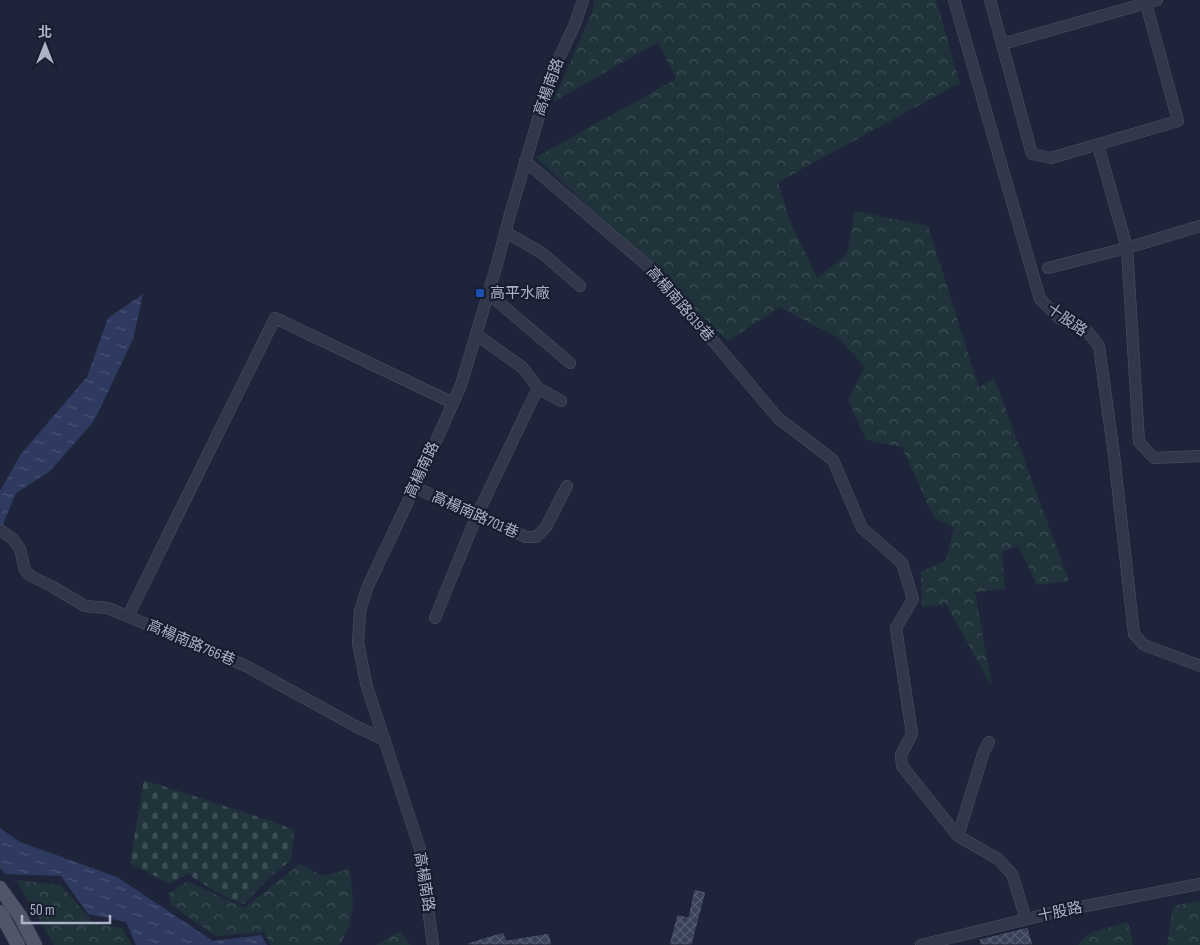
<svg xmlns="http://www.w3.org/2000/svg" width="1200" height="945" font-family="'Sofia Sans Condensed','Noto Sans TC',sans-serif">
<style>
.forest{fill:url(#forest-crowns)}
.cemetery{fill:url(#cemetery-stones)}
.water{fill:url(#water-ripples)}
.building{fill:url(#building-cross-hatch);stroke:#1a1f30}
.lines{fill:none;stroke-linecap:round;stroke-linejoin:round}
.minor-casing{stroke:#4d5265;stroke-width:12}
.major-casing{stroke:#3c4153;stroke-width:15}
.minor{stroke:#32374a;stroke-width:11}
.major{stroke:#50566a;stroke-width:14}
.transit-dot{fill:#1a4fb4;stroke:#181d2e;stroke-width:2}
.labels{text-anchor:middle;dominant-baseline:central;stroke-width:4.5;stroke-linejoin:round;paint-order:stroke}
.street-label{font-size:15px;fill:#acb2c7;stroke:#181d2e}
.poi-label{font-size:15px;fill:#acb2c7;stroke:#181d2e;text-anchor:start}
</style>
<defs>
<pattern id="forest-crowns" width="20" height="18" patternUnits="userSpaceOnUse" patternTransform="scale(1.25)"><rect width="20" height="18" fill="#20333b"/><path d="M2 6a3 3 0 1 1 6 0M12 15a3 3 0 1 1 6 0" fill="none" stroke="#3e4e56"/></pattern>
<pattern id="cemetery-stones" width="16" height="16" patternUnits="userSpaceOnUse" patternTransform="scale(1.25)"><rect width="16" height="16" fill="#20333b"/><path d="M2 7V4a2 2 0 0 1 4 0v3zM10 15v-3a2 2 0 0 1 4 0v3z" fill="#3e4e56"/></pattern>
<pattern id="water-ripples" width="26" height="14" patternUnits="userSpaceOnUse" patternTransform="scale(1.25)"><rect width="26" height="14" fill="#2f3a60"/><path d="M2 4q2-2 4 0t4 0M15 11q2-2 4 0t4 0" fill="none" stroke="#4a5475"/></pattern>
<pattern id="building-cross-hatch" width="8" height="8" patternUnits="userSpaceOnUse" patternTransform="scale(1.25)"><rect width="8" height="8" fill="#3a425a"/><path d="M0 0l8 8M0 8l8-8" fill="none" stroke="#545b70"/></pattern>
</defs>
<rect width="100%" height="100%" fill="#1e253a"/>
<g class="forest">
<path d="M593,0H936L960,83L778,182L791,224L817,278L847,254L855,211L928,226L979,388L994,378L1069,581L1037,585L1018,545L1002,552L1005,589L975,592L992,687L946,604L922,607L921,572L946,560L954,527L934,518L902,447L866,440L848,400L865,367L838,338L780,307L728,341L536,157L676,79L658,42L553,102L594,8Z"/>
<path d="M300,864L323,876L349,869C354,897 356,922 339,945H271L264,932L216,936L171,905L168,894L188,881L244,908Z"/>
<path d="M16,880L61,885L94,924L122,928L132,945H54Z"/>
<path d="M1200,901V945H1167L1173,906Z"/>
<path d="M1128,922L1133,945H1079L1078,944L1090,933Z"/>
<path d="M400,931L411,945H376Z"/>
</g>
<path class="cemetery" d="M144,780L271,821L294,830L291,860L269,878L244,904L229,899L187,874L170,884L130,863Z"/>
<g class="water">
<path d="M143,294L133,339L94,421L50,471L16,493L5,519L0,536V491L21,454L87,377L108,318Z"/>
<path d="M0,828L20,842L117,877L213,941L261,935L267,945H136L126,922L88,914L61,876L5,874L0,868Z"/>
</g>
<g class="building">
<path d="M694,889L706,892L692,945H669L677,914L688,917Z"/>
<path d="M1028,927L1033,945H980L979,939Z"/>
<path d="M503,932L507,940L549,933L552,945H467V943Z"/>
</g>
<g class="lines">
<g class="minor-casing">
<g id="minor">
<path d="M954,0L1040,299L1059,318L1087,331L1099,346L1114,455L1134,634L1144,645L1200,666"/>
<path d="M990,0L1032,154L1051,158L1178,121L1145,0"/>
<path d="M1002,44L1157,0"/>
<path d="M1098,145L1127,248L1139,442L1154,458L1200,456"/>
<path d="M525,161L656,273L778,418L833,460L862,528L902,563L913,599L896,628L912,734L901,755L902,766L958,836L998,859L1012,874L1026,919"/>
<path d="M505,232L542,253L580,286"/>
<path d="M1048,268L1127,248L1200,226"/>
<path d="M489,294L570,363"/>
<path d="M477,335L523,368L538,388L561,401"/>
<path d="M414,487L526,537H536L546,527L567,486"/>
<path d="M0,530L13,539L20,549L25,570L31,576L53,587L85,606L108,608L246,666L357,727L385,740"/>
<path d="M128,616L275,318L453,403"/>
<path d="M435,618L477,515L538,388"/>
<path d="M958,836L984,751L989,742"/>
<path d="M433,945L420,849L367,687L358,643L360,611L368,586L429,457L461,385L497,264L509,218L551,75L575,24L583,0"/>
<path d="M921,945L1060,911L1200,884"/>
</g>
</g>
<g class="major-casing">
<g id="major">
<path d="M0,888L20,916L35,945"/>
<path d="M0,912L18,945"/>
</g>
</g>
<use href="#minor" class="minor"/>
<use href="#major" class="major"/>
</g>
<rect class="transit-dot" x="475" y="288" width="10" height="10" rx="2.5"/>
<g class="labels">
<g class="street-label">
<text transform="translate(549 87) rotate(-70)">高楊南路</text>
<text transform="translate(680 304) rotate(49)">高楊南路619巷</text>
<text transform="translate(1067 320) rotate(35)">十股路</text>
<text transform="translate(422 470) rotate(-65)">高楊南路</text>
<text transform="translate(475 515) rotate(24)">高楊南路701巷</text>
<text transform="translate(191 643) rotate(23)">高楊南路766巷</text>
<text transform="translate(424 882) rotate(81)">高楊南路</text>
<text transform="translate(1060 912) rotate(-12)">十股路</text>
</g>
<g class="poi-label">
<text x="490" y="293">高平水廠</text>
</g>
</g>
<g transform="translate(45 45)" stroke="#181d2e" stroke-width="4" paint-order="stroke">
<path d="M0-4L9 19L0 12L-9 19Z" fill="#acb2c7"/>
<text y="-8" font-size="14" font-weight="bold" text-anchor="middle" fill="#acb2c7">北</text>
</g>
<path d="M22 915v8h88v-8" fill="none" stroke="#acb2c7" stroke-width="2.5"/>
<text x="30" y="915" font-size="15" fill="#acb2c7" stroke="#181d2e" stroke-width="4" paint-order="stroke">50 m</text>
</svg>
